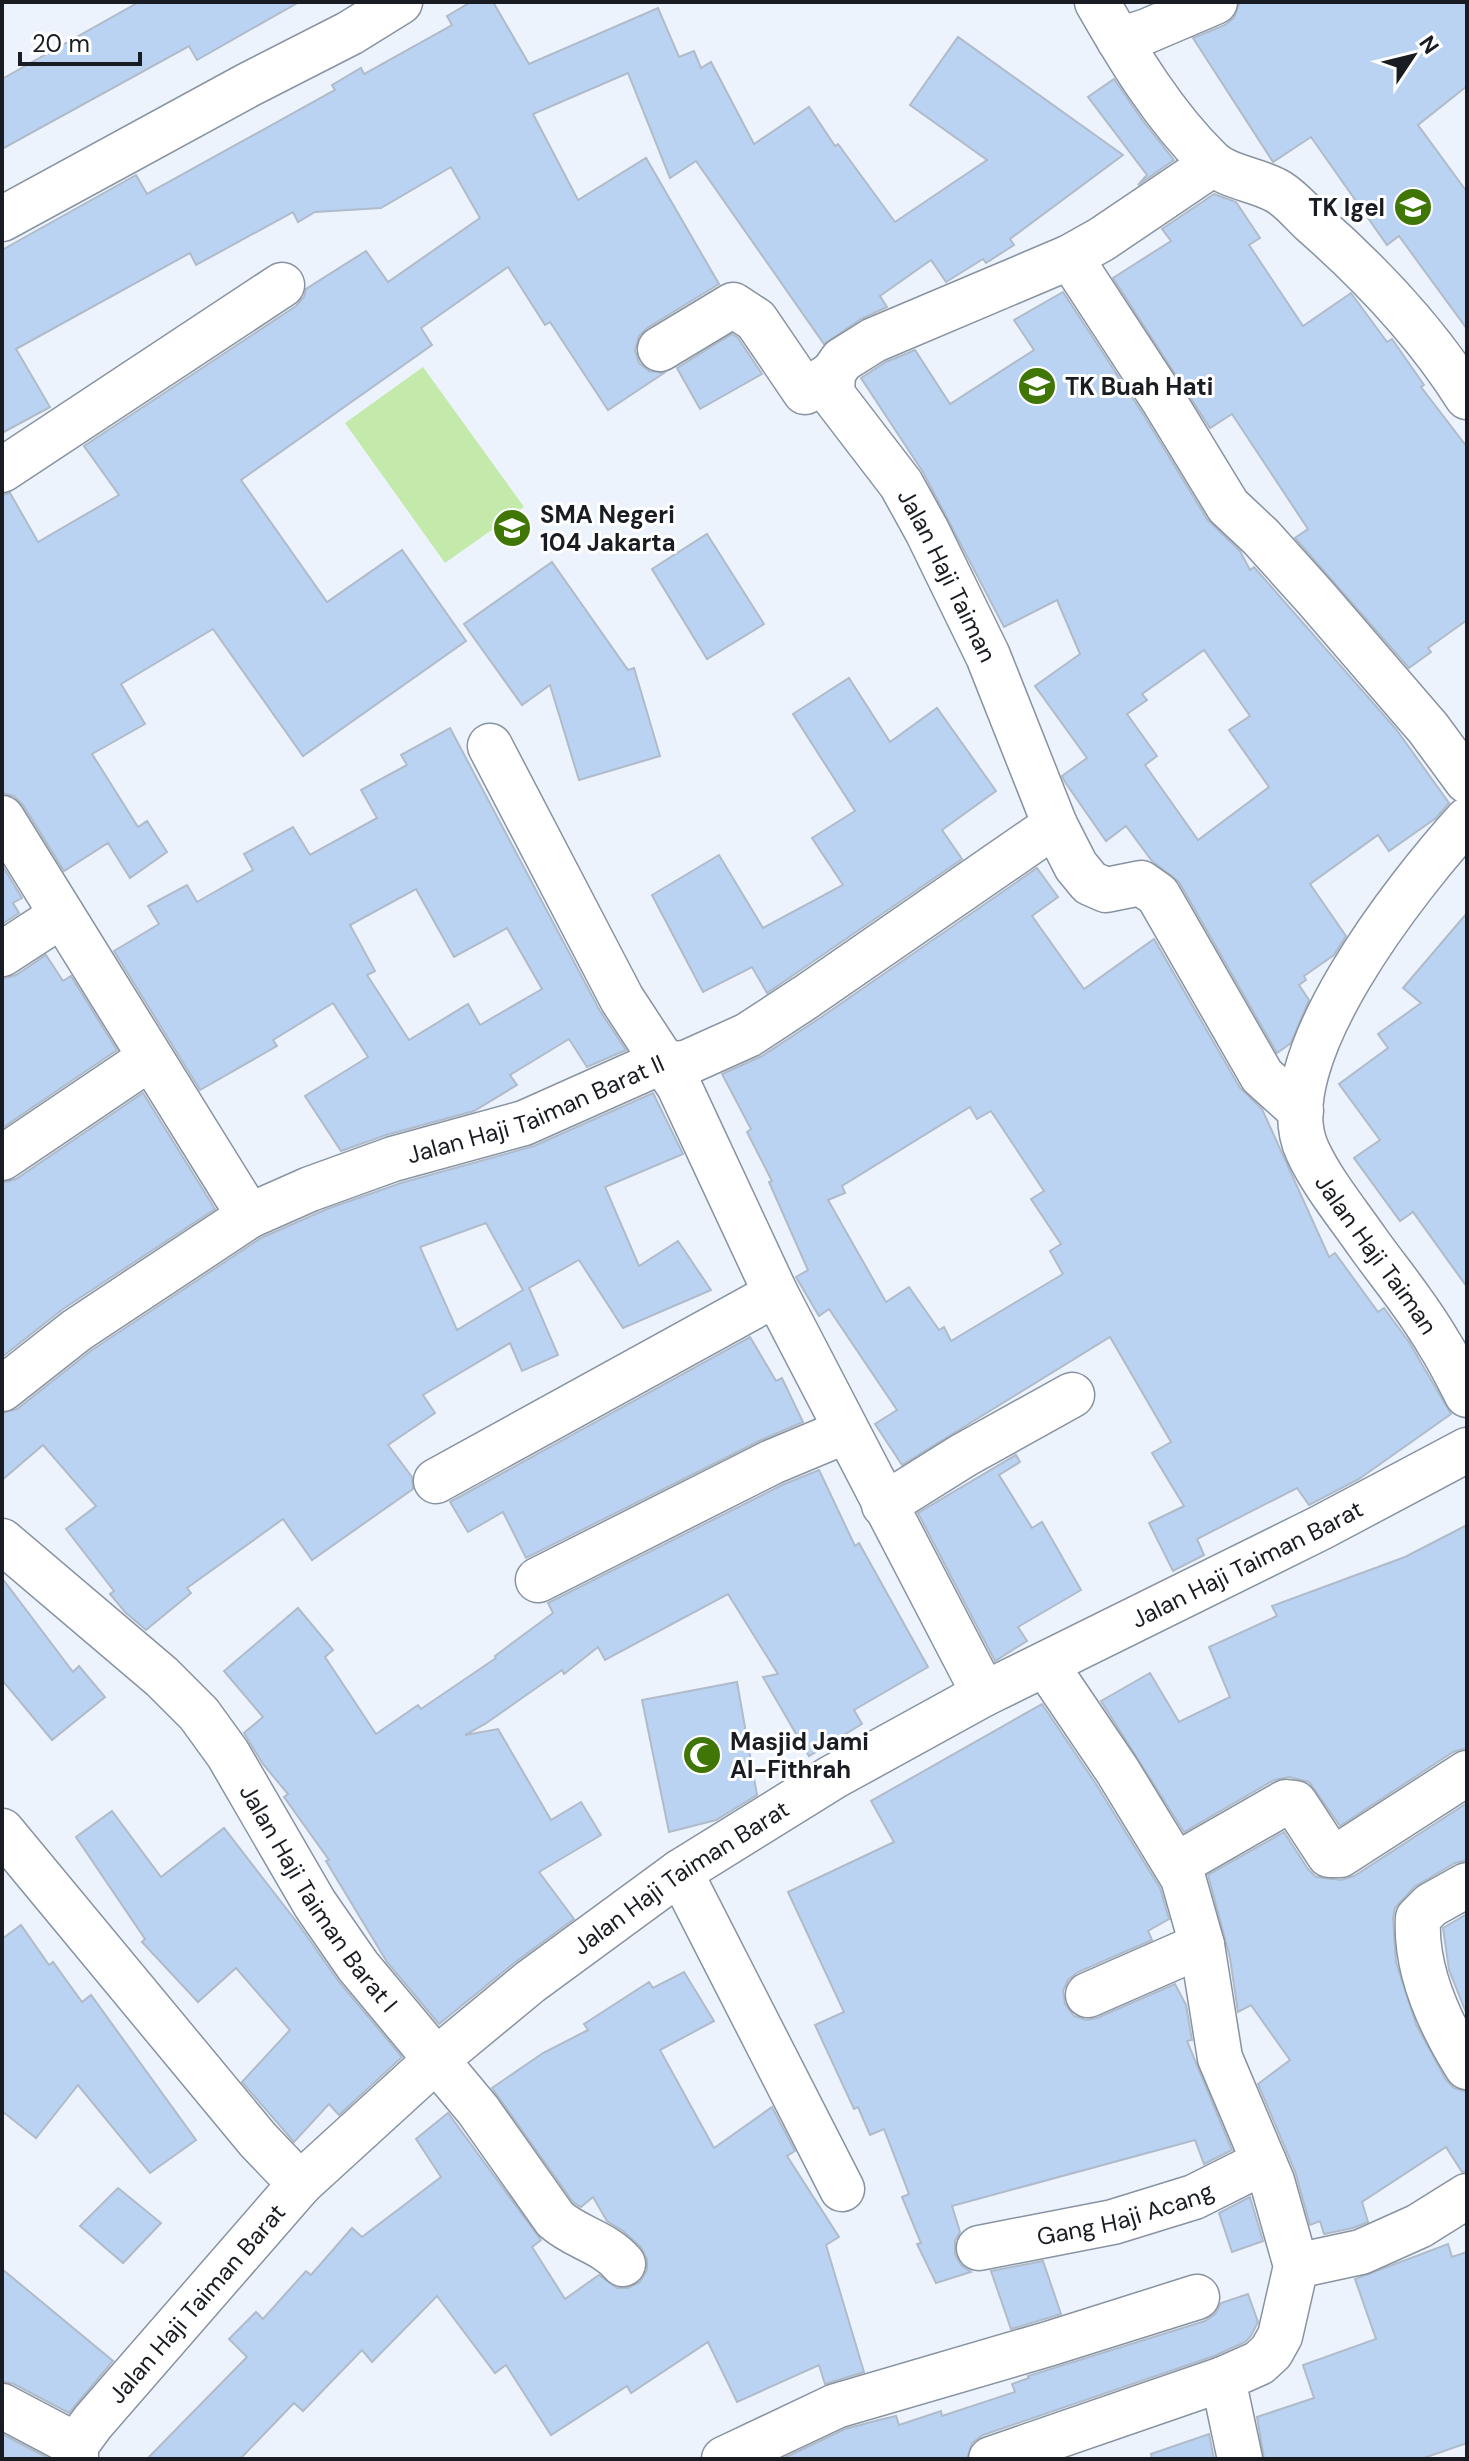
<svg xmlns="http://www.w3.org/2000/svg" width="1469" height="2461" font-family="'DM Sans',sans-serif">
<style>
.green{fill:#c3eaab}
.building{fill:#bbd3f2;stroke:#b0bbca;stroke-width:2;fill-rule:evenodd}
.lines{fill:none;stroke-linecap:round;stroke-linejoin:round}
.minor-casing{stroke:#8893a1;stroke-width:47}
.minor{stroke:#fff;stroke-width:44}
.labels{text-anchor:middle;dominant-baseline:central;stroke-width:6;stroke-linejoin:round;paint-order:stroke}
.poi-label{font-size:24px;font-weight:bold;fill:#191d23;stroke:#fff;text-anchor:start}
.street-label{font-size:24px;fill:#191d23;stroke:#fff}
</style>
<rect width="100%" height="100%" fill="#ecf3fd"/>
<path class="green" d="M423,367L524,507L445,563L345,423Z"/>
<g class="building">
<path d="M139,2H299L197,60L189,46L2,149V79Z"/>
<path d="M471,2H493L529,64L658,8L679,57L694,51L701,68L711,62L754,144L809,107L835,146L838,144L895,222L987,160L910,105L958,37L1123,155L1010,239L1014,245L986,263L983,259L946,282L931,260L880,296L887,307L861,319L824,344L696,161L670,178L628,73L533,114L578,200L646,158L719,284L647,328L639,336L635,350L639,363L649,371L664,373L608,410L550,322L545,325L508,267L421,328L432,345L241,480L327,602L402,550L466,641L303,756L213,629L121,684L145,724L92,754L138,827L147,821L167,852L130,878L108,843L64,871L23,805L14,796L2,793V495L10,493L38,542L119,495L84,446L296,306L304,297L306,289L366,251L388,282L480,218L451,167L381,208L315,212L298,222L293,212L196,265L190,253L16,349L50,407L2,433V250L136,175L147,194L335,90L332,85L361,68L364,74L452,25L447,16Z"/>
<path d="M1240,2H1467V86L1418,125L1467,192V329L1399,236L1387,245L1311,137L1273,162L1193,38L1225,25L1234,18Z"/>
<path d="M1114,79L1143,121L1174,160L1138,185L1147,175L1088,97Z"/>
<path d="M1214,194L1236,202L1260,238L1249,245L1303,326L1351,293L1387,342L1392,339L1424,385L1421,387L1467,447V620L1428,648L1431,652L1409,668L1295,538L1308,529L1232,414L1210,428L1113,278L1171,241L1162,229Z"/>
<path d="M1063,292L1143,414L1207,519L1240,551L1250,570L1254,567L1396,729L1449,803L1436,818L1389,851L1378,835L1310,884L1346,936L1334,955L1304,976L1306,980L1299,985L1309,1000L1291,1043L1277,1053L1179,882L1152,861L1126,826L1106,841L1065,782L1062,776L1087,758L1035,686L1080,654L1057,600L1004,627L923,472L861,378L886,362L915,350L950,404L1034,350L1014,320ZM1204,650L1250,716L1229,730L1269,787L1198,840L1145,765L1157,756L1127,714L1147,700L1142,694Z"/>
<path d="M732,334L738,338L762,374L700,409L677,368Z"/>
<path d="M707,534L764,624L707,659L652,569Z"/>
<path d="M552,562L628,670L634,668L660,756L579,780L550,685L522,705L464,624Z"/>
<path d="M849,678L890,742L937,708L996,791L942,830L962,859L792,976L767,993L752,967L703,992L652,895L719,855L763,928L843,885L812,838L855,811L793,714Z"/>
<path d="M450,728L600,1011L626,1050L587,1067L569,1039L510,1075L517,1085L474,1111L386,1135L341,1151L305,1096L368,1057L333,1003L273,1040L277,1046L200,1090L114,951L159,924L148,906L187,885L197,902L253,870L244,854L293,827L310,855L377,818L361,790L407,765L401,755ZM416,889L454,957L507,928L542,989L480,1025L468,1004L409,1040L367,975L375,971L350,925Z"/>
<path d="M2,865L22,898L13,903L19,913L2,924Z"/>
<path d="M1037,868L1058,897L1032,916L1084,989L1154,939L1240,1088L1262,1109L1329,1257L1335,1253L1378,1312L1384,1308L1409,1342L1451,1414L1359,1479L1309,1505L1297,1488L1197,1539L1204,1555L1173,1571L1149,1523L1184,1506L1152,1453L1171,1442L1110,1337L902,1465L875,1424L897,1410L829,1309L819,1316L796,1277L808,1270L769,1182L772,1181L747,1132L751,1129L722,1074L762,1056L820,1018ZM970,1107L977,1119L991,1111L1044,1191L1031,1199L1061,1244L1050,1251L1063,1274L951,1341L944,1327L939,1330L909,1287L886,1302L828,1200L845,1193L842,1186Z"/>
<path d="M1467,913V1287L1413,1212L1400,1221L1354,1158L1380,1140L1339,1084L1388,1048L1378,1034L1421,1003L1403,988Z"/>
<path d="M46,955L63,981L71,976L117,1050L2,1128V979L16,975Z"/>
<path d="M143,1093L215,1209L63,1309L2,1357V1183L16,1179Z"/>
<path d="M653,1093L683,1154L605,1187L639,1266L678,1241L711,1290L623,1328L579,1260L529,1288L558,1355L522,1371L510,1343L423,1395L435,1413L388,1445L412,1477L413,1489L312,1560L283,1519L187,1588L191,1593L146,1630L125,1612L110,1594L114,1591L66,1529L96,1506L43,1445L2,1480V1413L17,1409L92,1350L261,1238L327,1209L401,1183L534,1146ZM486,1223L523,1290L457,1330L420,1247Z"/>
<path d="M750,1337L776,1381L782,1378L803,1422L761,1440L526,1558L503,1512L468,1532L450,1502Z"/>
<path d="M1016,1455L1020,1462L999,1475L1032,1528L1042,1522L1081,1590L1018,1627L1027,1641L995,1661L918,1513Z"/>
<path d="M819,1470L855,1546L859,1543L928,1667L854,1710L862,1724L809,1756L763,1677L778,1674L728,1594L605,1660L598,1647L564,1674L562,1670L485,1724L465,1735L498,1729L551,1820L581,1802L601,1835L539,1872L574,1919L514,1963L439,2024L387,1962L326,1861L329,1860L284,1797L288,1794L263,1764L244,1733L263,1717L224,1671L298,1608L333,1650L325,1657L376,1734L418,1705L421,1709L496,1658L495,1656L553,1613L548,1603L782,1485Z"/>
<path d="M1467,1525V1748L1453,1752L1340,1826L1309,1782L1289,1777L1274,1780L1184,1832L1101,1701L1150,1673L1179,1722L1230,1697L1209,1647L1277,1616L1272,1606L1405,1557Z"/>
<path d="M2,1578L73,1672L79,1666L105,1697L52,1740L2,1680Z"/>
<path d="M737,1682L757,1795L716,1820L669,1832L642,1700Z"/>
<path d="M1042,1704L1096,1784L1160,1888L1169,1919L1148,1931L1152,1940L1078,1972L1068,1980L1063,1991L1065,2004L1074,2016L1086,2020L1097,2018L1175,1984L1186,2005L1192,2040L1187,2041L1232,2150L1204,2164L1195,2140L952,2206L960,2232L955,2241V2254L961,2265L971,2272L936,2283L917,2244L921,2243L902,2197L909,2194L884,2129L870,2135L858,2107L854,2109L815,2025L844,2012L788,1892L894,1842L871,1801Z"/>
<path d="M1467,1803V1860L1455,1863L1414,1887L1395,1908L1393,1918L1396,1962L1416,2024L1446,2080L1454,2088L1467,2092V2171L1462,2172L1446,2147L1362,2202L1368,2222L1353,2228L1324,2234L1320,2221L1310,2225L1295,2171L1258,2084L1290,2060L1251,2005L1238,2012L1230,1958L1208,1875L1284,1832L1308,1869L1316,1877L1341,1880L1354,1876Z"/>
<path d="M112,1811L161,1877L224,1828L299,1925L339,1982L402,2057L339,2115L329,2104L294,2142L242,2082L290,2030L236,1968L198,2002L142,1942L145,1939L76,1837Z"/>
<path d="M1467,1914V2015L1449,1970L1443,1928Z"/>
<path d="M21,1925L49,1965L53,1962L82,2002L91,1995L196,2140L150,2173L78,2085L36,2138L2,2111V1939Z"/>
<path d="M684,1972L714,2021L660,2050L714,2148L772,2107L795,2151L787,2156L839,2237L826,2245L864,2372L825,2384L819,2365L737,2402L708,2342L631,2393L627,2386L551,2435L506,2365L495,2373L437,2296L372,2362L362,2350L303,2411L294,2403L240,2459H147L247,2357L229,2339L256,2312L263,2319L306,2271L311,2275L352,2228L362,2237L441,2177L416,2139L448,2113L541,2240L532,2247L565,2299L599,2275L617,2288H628L640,2282L647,2270V2259L641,2247L623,2231L607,2221L593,2197L581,2207L573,2202L492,2088L543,2053L588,2030L584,2024L649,1982L653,1988Z"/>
<path d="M118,2188L161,2223L123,2263L80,2226Z"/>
<path d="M1250,2197L1263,2241L1232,2252L1219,2213Z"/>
<path d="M1448,2244L1452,2257L1467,2252V2443L1421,2459H1264L1257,2417L1314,2398L1303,2365L1376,2339L1355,2279Z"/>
<path d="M1043,2261L1061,2314L1011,2329L991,2271Z"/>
<path d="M2,2269L113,2361L69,2413L14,2384L2,2381Z"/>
<path d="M1248,2294L1258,2322L1251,2336L1245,2342L1214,2356L983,2435L972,2443L967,2459H782L845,2429L879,2420L896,2416L899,2425L941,2411L942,2416L1015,2392L1012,2384L1029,2378L1028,2376L1205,2321L1215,2314L1221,2303Z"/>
<path d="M2,2434L48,2458L2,2459Z"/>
<path d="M1209,2434L1214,2459H1152L1151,2454Z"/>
</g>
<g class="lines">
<g class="minor-casing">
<g id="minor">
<path d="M1097,2C1129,58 1164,116 1210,161C1228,178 1256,179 1277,191C1290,198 1302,213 1313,223C1371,274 1426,332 1467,397"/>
<path d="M1119,40L1147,31L1215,2"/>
<path id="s1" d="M1213,164L1102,239L1070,257L874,340L842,360L833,373L832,394L901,484L927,531L988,656L1055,825L1076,866L1090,883L1106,890L1141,883L1158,895L1262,1076L1301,1111"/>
<path d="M2,219L248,85L350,33L400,2"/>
<path d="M1070,257L1164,401L1228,506L1261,537L1315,597L1428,728L1467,781"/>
<path d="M660,349L733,305L756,320L805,392L833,373"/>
<path d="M2,470L282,285"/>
<path d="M490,746L622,999L679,1086L776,1294L984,1694"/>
<path d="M2,818L249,1216"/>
<path id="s2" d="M1467,820C1410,883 1265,1063 1308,1152C1323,1184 1348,1214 1368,1243C1391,1275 1418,1307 1438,1342C1449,1359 1458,1377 1467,1395"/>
<path d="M2,954L62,915"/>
<path d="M663,1061L679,1064L688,1062L748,1035L806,997L1055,825"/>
<path d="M2,1158L150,1058"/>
<path id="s3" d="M2,1389L77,1330L249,1216L310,1189L393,1159L524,1123L663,1061"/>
<path d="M436,1481L776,1294"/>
<path d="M884,1505L964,1455L1072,1395"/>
<path id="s4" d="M2,1541L162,1677L199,1714L228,1754L315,1904L358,1966L478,2110L555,2219C576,2238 605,2242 623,2264"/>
<path d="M538,1580L772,1462L846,1431"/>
<path d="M1046,1665L1117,1770L1183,1878L1202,1945L1220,2058L1272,2181L1296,2266L1280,2336L1271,2352L1259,2363L1223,2379L1240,2459"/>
<path d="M2,1831L258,2140L300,2184"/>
<path d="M1176,1865L1286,1802L1295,1803L1329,1855H1340L1467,1773"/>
<path d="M680,1872L842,2189"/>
<path d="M1467,1885L1431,1905L1418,1918C1415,1969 1440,2024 1467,2067"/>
<path d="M1088,1995L1202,1945"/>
<path id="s5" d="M979,2248L1113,2222L1194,2197L1264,2162"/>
<path d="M1296,2266L1361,2252L1419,2226L1467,2196"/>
<path d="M2,2406L76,2445"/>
<path id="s6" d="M76,2459V2445L93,2422L300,2184L438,2058L530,1982L680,1872L833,1777L984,1694L1320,1528L1467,1450"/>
<path d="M724,2459L836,2406L1048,2344L1197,2297"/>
<path d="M991,2459L1223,2379"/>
</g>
</g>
<use href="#minor" class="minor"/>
</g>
<defs>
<g id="school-disc" transform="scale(2)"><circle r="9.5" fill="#407605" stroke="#fff"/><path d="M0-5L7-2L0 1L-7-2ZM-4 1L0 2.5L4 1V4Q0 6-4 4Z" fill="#fff"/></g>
<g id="mosque-disc" transform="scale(2)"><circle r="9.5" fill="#407605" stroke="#fff"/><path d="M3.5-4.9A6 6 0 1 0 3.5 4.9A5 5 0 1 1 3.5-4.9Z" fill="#fff"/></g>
</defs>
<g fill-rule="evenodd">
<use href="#school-disc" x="1413" y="207"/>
<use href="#school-disc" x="1037" y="386"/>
<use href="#school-disc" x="512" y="528"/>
<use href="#mosque-disc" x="702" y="1755"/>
</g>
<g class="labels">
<g class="poi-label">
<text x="1385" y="207" text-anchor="end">TK Igel</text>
<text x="1065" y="386">TK Buah Hati</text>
<text x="540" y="514">SMA Negeri<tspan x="540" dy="28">104 Jakarta</tspan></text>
<text x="730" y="1741">Masjid Jami<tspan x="730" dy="28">Al-Fithrah</tspan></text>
</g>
<g class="street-label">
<text stroke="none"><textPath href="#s1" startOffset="674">Jalan Haji Taiman</textPath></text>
<text stroke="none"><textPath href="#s3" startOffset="608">Jalan Haji Taiman Barat II</textPath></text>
<text stroke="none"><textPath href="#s2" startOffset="506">Jalan Haji Taiman</textPath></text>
<text stroke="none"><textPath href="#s6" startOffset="1496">Jalan Haji Taiman Barat</textPath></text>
<text stroke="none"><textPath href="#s6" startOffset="848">Jalan Haji Taiman Barat</textPath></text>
<text stroke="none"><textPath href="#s4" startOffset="482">Jalan Haji Taiman Barat I</textPath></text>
<text stroke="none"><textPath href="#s5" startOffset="150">Gang Haji Acang</textPath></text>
<text stroke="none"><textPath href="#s6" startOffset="200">Jalan Haji Taiman Barat</textPath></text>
</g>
</g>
<rect width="1469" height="2461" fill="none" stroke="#191d23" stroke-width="8"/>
<g transform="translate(1413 56) rotate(55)" stroke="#ffffff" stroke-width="6" paint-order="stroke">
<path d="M0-6L14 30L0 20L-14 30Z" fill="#191d23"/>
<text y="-12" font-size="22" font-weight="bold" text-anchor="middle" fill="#191d23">N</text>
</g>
<path d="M20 52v12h120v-12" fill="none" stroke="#191d23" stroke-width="4"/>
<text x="32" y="52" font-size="24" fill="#191d23" stroke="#ffffff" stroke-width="6" paint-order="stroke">20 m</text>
</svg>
